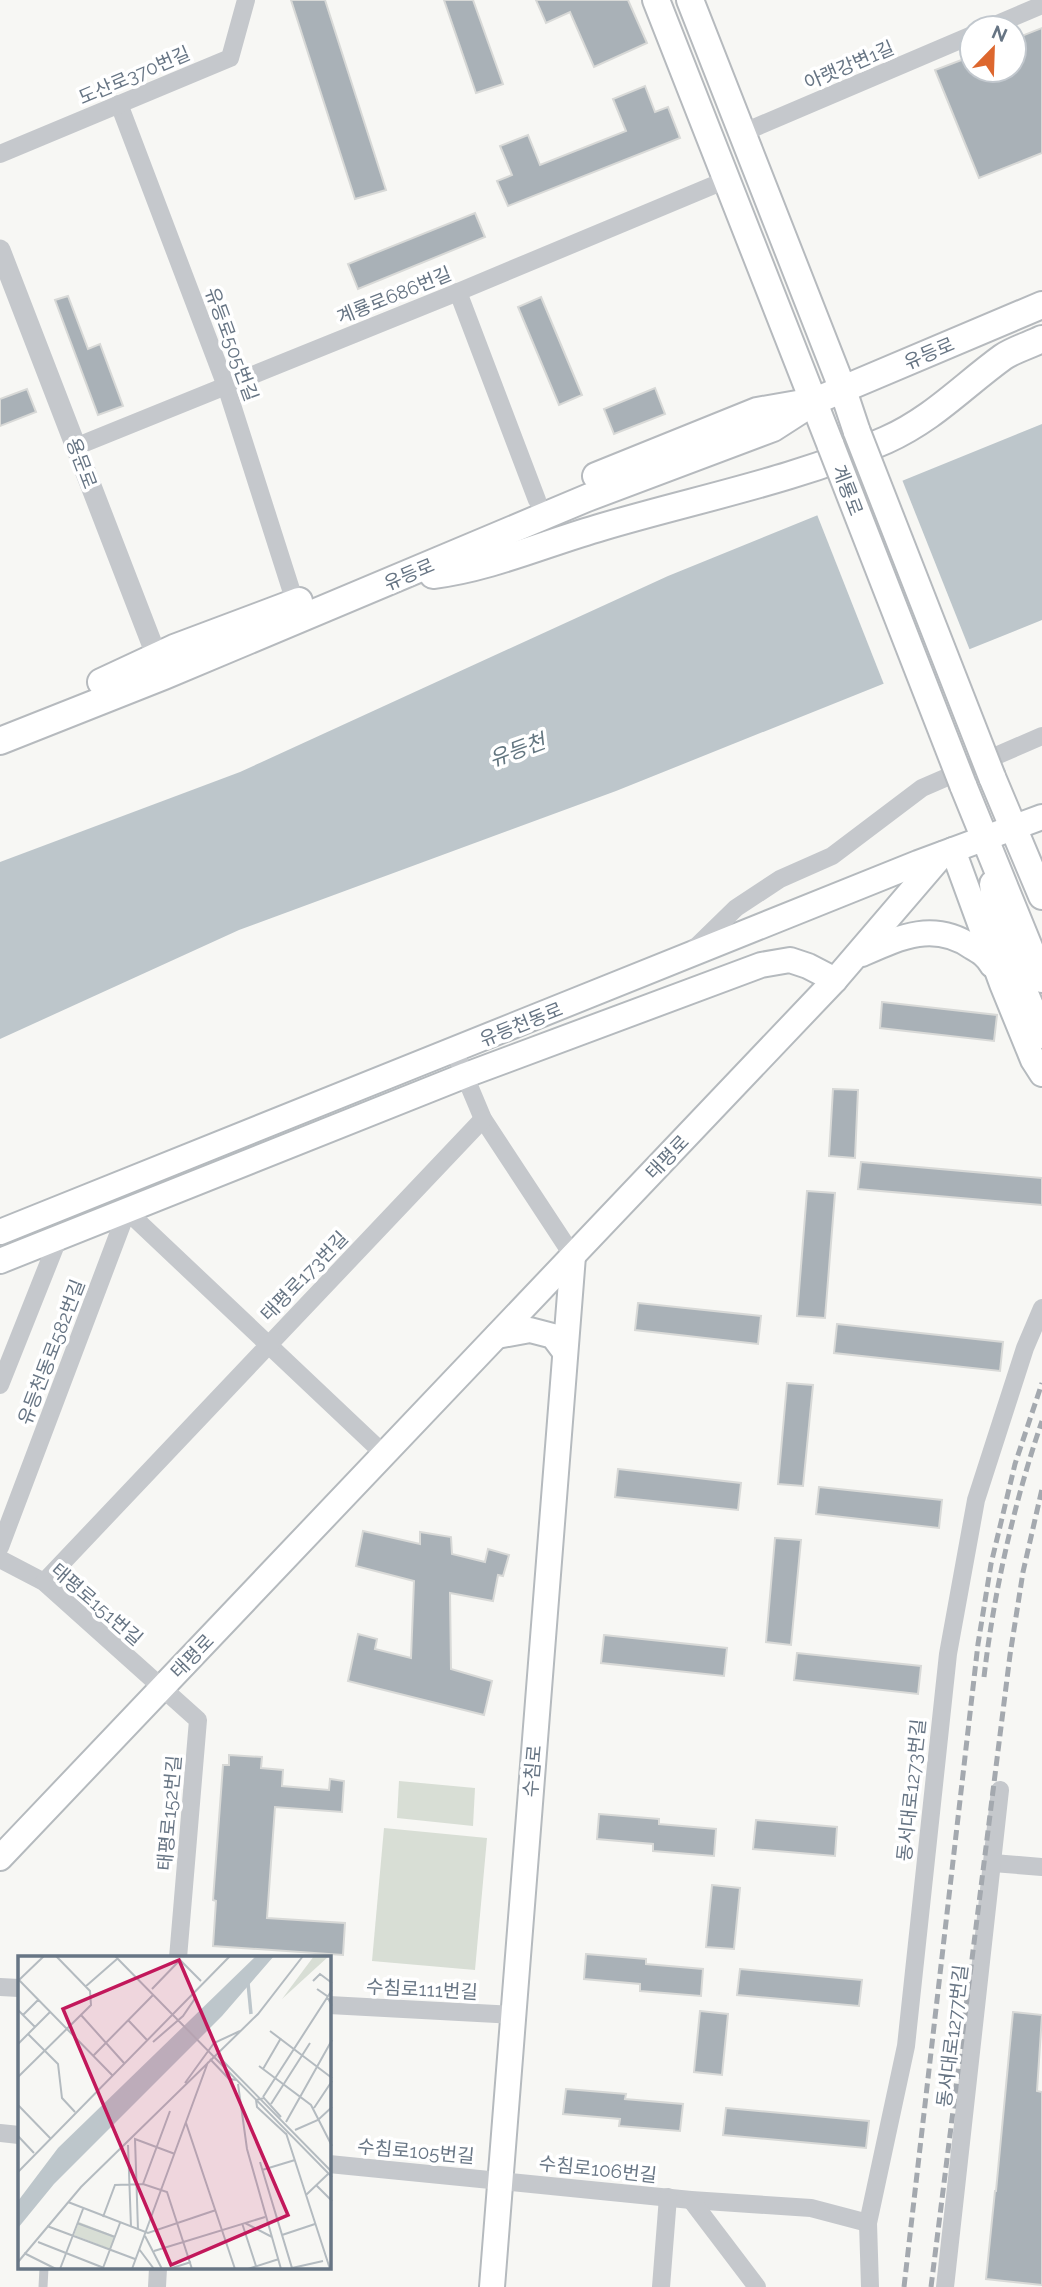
<svg xmlns="http://www.w3.org/2000/svg" width="1042" height="2287" font-family="Raleway,'Noto Sans KR',sans-serif">
<style>
.green{fill:#d8ded5}
.water{fill:#bdc6cb}
.pier{fill:#f7f7f4}
.building{fill:#a9b1b7;stroke:#d8d9d7;stroke-width:2}
.lines{fill:none;stroke-linecap:round;stroke-linejoin:round}
.secondary-casing{stroke:#b5babe;stroke-width:28}
.primary-casing{stroke:#b6babe;stroke-width:30}
.service{stroke:#c5c8cc;stroke-width:9}
.minor{stroke:#c5c8cc;stroke-width:18}
.tertiary{stroke:#c5c8cc;stroke-width:21}
.secondary{stroke:#fff;stroke-width:24}
.primary{stroke:#fff;stroke-width:26}
.rail{stroke:#a4a9af;stroke-width:5;stroke-dasharray:10 5;stroke-linecap:butt}
.primary-bridge-casing{stroke:#b6babe;stroke-width:30;stroke-linecap:butt}
.primary-bridge{stroke:#fff;stroke-width:26}
.labels{text-anchor:middle;dominant-baseline:central;stroke-width:7;stroke-linejoin:round;paint-order:stroke}
.street-label{font-size:19px;fill:#677584;stroke:#fff}
.water-label{font-size:21px;font-style:italic;fill:#637680;stroke:#fff}
.inset-river{fill:none;stroke:#bdc6cb;stroke-width:3.5}
.inset-road{fill:none;stroke:#b4bbc0;stroke-width:2}
.view{fill:#c2185b;fill-opacity:0.15;stroke:#c2185b;stroke-width:3.5}
.inset-edge{fill:none;stroke:#677584;stroke-width:3.5}
</style>
<rect width="100%" height="100%" fill="#f7f7f4"/>
<g class="green">
<path d="M399,1781L475,1788L473,1826L397,1818Z"/>
<path d="M384,1828L487,1838L475,1970L372,1961Z"/>
</g>
<path class="water" d="M1042,424V620L616,791L239,930L0,1039V862L240,772L668,576Z"/>
<path class="pier" d="M901,477L971,653L885,687L816,512Z"/>
<g class="building">
<path d="M291,0H325L386,190L355,199Z"/>
<path d="M444,0H473L503,84L476,93Z"/>
<path d="M536,0H628L647,43L594,67L570,12L546,23Z"/>
<path d="M1042,28V153L979,178L935,70L972,56V70H1014V39Z"/>
<path d="M645,86L655,112L668,107L680,138L508,206L497,181L512,175L500,146L528,135L540,165L626,131L613,99Z"/>
<path d="M475,213L485,237L358,289L348,264Z"/>
<path d="M68,296L88,349L100,344L123,406L98,415L55,300Z"/>
<path d="M541,297L582,395L559,405L518,307Z"/>
<path d="M655,388L665,414L614,434L604,409Z"/>
<path d="M27,389L36,412L0,426V399Z"/>
<path d="M882,1002L997,1015L994,1041L880,1028Z"/>
<path d="M833,1089L858,1090L855,1158L829,1156Z"/>
<path d="M861,1162L1042,1178V1205L858,1189Z"/>
<path d="M807,1191L835,1193L825,1318L797,1316Z"/>
<path d="M638,1303L761,1316L758,1344L635,1330Z"/>
<path d="M837,1324L1003,1342L1000,1371L834,1353Z"/>
<path d="M787,1383L813,1385L803,1486L778,1484Z"/>
<path d="M618,1469L741,1483L738,1510L615,1497Z"/>
<path d="M819,1487L942,1500L939,1528L816,1514Z"/>
<path d="M363,1531L420,1544V1532L451,1537L452,1554L485,1562L488,1549L509,1555L503,1576L498,1575L493,1601L450,1593L451,1669L492,1681L484,1715L348,1681L358,1634L377,1639L375,1649L411,1658L414,1581L356,1566Z"/>
<path d="M775,1538L801,1540L791,1645L766,1642Z"/>
<path d="M604,1635L727,1648L724,1676L601,1663Z"/>
<path d="M797,1653L921,1666L918,1694L794,1680Z"/>
<path d="M229,1755L262,1757L261,1768L283,1770L282,1786L329,1790L330,1779L344,1781L342,1812L275,1807L267,1918L345,1923L343,1955L213,1946L216,1901L213,1900L223,1765H229Z"/>
<path d="M599,1814L659,1819V1824L716,1829L714,1856L653,1851V1844L597,1839Z"/>
<path d="M756,1820L837,1827L835,1856L753,1849Z"/>
<path d="M712,1885L740,1888L734,1949L706,1947Z"/>
<path d="M586,1954L646,1959V1964L703,1969L701,1996L640,1991V1984L584,1979Z"/>
<path d="M740,1969L862,1980L859,2006L737,1995Z"/>
<path d="M700,2011L728,2014L722,2075L694,2072Z"/>
<path d="M1013,2012L1042,2015L1037,2091L1042,2092V2285L986,2279L995,2191H996Z"/>
<path d="M566,2089L626,2094L625,2099L683,2104L680,2131L619,2126L620,2119L563,2114Z"/>
<path d="M726,2108L869,2121L866,2148L723,2135Z"/>
</g>
<g class="lines">
<g class="secondary-casing">
<g id="secondary">
<path d="M953,850L1002,984L1033,1060L1042,1074"/>
<path d="M862,954C900,937 934,921 972,947C981,952 987,956 992,965"/>
<path d="M0,1232L918,863L1042,817"/>
<path d="M0,1261L466,1075L761,965L790,960L808,966L835,980"/>
<path d="M497,1336L530,1330L553,1336L565,1352"/>
<path d="M0,1858L835,980L943,854"/>
<path d="M492,2287L573,1256"/>
</g>
</g>
<g class="primary-casing">
<g id="primary">
<path d="M656,0L831,446"/>
<path d="M690,0L843,390L857,432"/>
<path d="M596,476L757,411L803,403"/>
<path d="M433,575C490,568 546,543 602,527C696,499 796,480 886,440C933,419 963,386 1003,357C1015,349 1030,345 1042,339"/>
<path d="M101,682L174,648L299,601"/>
<path d="M0,741L164,676L587,498L773,428L815,401L1042,305"/>
<path d="M992,777L1042,896"/>
<path d="M963,785L1042,979"/>
<path d="M993,884C997,937 1023,986 1042,1035"/>
</g>
</g>
<path class="service" d="M43,2287L44,2268"/>
<g class="minor">
<path d="M988,28L1042,5"/>
<path d="M119,104L226,386L295,602"/>
<path d="M742,133L972,35"/>
<path d="M0,154L230,58L246,0"/>
<path d="M458,292L537,500"/>
<path d="M75,447L458,292L726,180"/>
<path d="M695,948L736,908L780,879L832,856L922,788L1042,736"/>
<path d="M454,1050L483,1119L573,1256"/>
<path d="M0,1385L59,1237"/>
<path d="M0,1547L127,1211L384,1454"/>
<path d="M0,1559L44,1582L198,1720L178,1958"/>
<path d="M44,1582L483,1119"/>
<path d="M993,1863L1042,1867"/>
<path d="M0,1987L19,1988"/>
<path d="M329,2005L513,2015"/>
<path d="M0,2133L19,2135"/>
<path d="M329,2164L691,2200L811,2208L868,2223"/>
<path d="M691,2200L757,2287"/>
<path d="M157,2287L158,2268"/>
<path d="M661,2287L668,2197"/>
<path d="M870,2287L868,2223L906,2046L948,1654L976,1500L1025,1348L1042,1308"/>
<path d="M945,2287L1000,1790"/>
</g>
<path class="tertiary" d="M0,250L162,670"/>
<use href="#secondary" class="secondary"/>
<use href="#primary" class="primary"/>
<g class="rail">
<path d="M984,1677C994,1591 1014,1503 1042,1421"/>
<path d="M904,2287L978,1644L991,1564L1015,1464L1042,1383"/>
<path d="M931,2287L1010,1655L1023,1572L1042,1489"/>
</g>
<g class="primary-bridge-casing">
<g id="primary-bridge">
<path d="M857,432L992,777"/>
<path d="M831,446L963,785"/>
</g>
</g>
<use href="#primary-bridge" class="primary-bridge"/>
</g>
<g class="labels">
<g class="street-label">
<text transform="translate(849 65) rotate(-23)">아랫강변1길</text>
<text transform="translate(134 75) rotate(-23)">도산로370번길</text>
<text transform="translate(394 295) rotate(-22)">계룡로686번길</text>
<text transform="translate(232 344) rotate(70)">유등로505번길</text>
<text transform="translate(929 353) rotate(-23)">유등로</text>
<text transform="translate(82 463) rotate(69)">용문로</text>
<text transform="translate(848 490) rotate(69)">계룡로</text>
<text transform="translate(409 574) rotate(-23)">유등로</text>
<text transform="translate(521 1024) rotate(-22)">유등천동로</text>
<text transform="translate(667 1157) rotate(-46)">태평로</text>
<text transform="translate(304 1276) rotate(-46)">태평로173번길</text>
<text transform="translate(51 1352) rotate(-69)">유등천동로582번길</text>
<text transform="translate(97 1604) rotate(41)">태평로151번길</text>
<text transform="translate(192 1656) rotate(-46)">태평로</text>
<text transform="translate(532 1771) rotate(-85)">수침로</text>
<text transform="translate(911 1790) rotate(-84)">동서대로1273번길</text>
<text transform="translate(169 1813) rotate(-85)">태평로152번길</text>
<text transform="translate(422 1989) rotate(3)">수침로111번길</text>
<text transform="translate(952 2036) rotate(-83)">동서대로1277번길</text>
<text transform="translate(416 2151) rotate(5)">수침로105번길</text>
<text transform="translate(598 2169) rotate(6)">수침로106번길</text>
</g>
<g class="water-label">
<text transform="translate(517 750) rotate(-20)">유등천</text>
</g>
</g>
<g transform="translate(18 1956)">
<rect width="313" height="313" fill="#f7f7f4"/>
<path d="M296,0H311L264,43L287,12ZM61,266L97,280L92,293L56,279Z" fill="#d8ded5"/>
<path d="M238,0H256L204,60L36,228L0,272V245L40,192Z" fill="#bdc6cb"/>
<path class="inset-river" d="M230,27L233,58"/>
<path class="inset-road" d="M97,0L314,221M0,23L95,120M1,24L26,0M295,25L302,18L314,27M67,31L99,3M134,33L162,4L183,25M299,33L309,40L314,50M0,54L17,71M5,59L20,44M63,59L106,107M110,64L129,84M252,75L314,122M10,78L40,108L44,142L57,156M135,86L165,60L178,41M0,88L32,56M75,100L135,39M200,100L313,215M192,103L211,123L219,124M241,110L293,149L314,190M245,113L263,82M0,121L73,49L72,35L38,0M167,127L196,87L222,75M220,128L229,193L263,313M245,141L314,34M253,148L292,87M0,149L33,183M296,152L314,125M263,161L246,142L238,144L239,151L268,178M268,166L314,84M168,167L217,313M277,174L300,164L314,151M268,177L312,313M0,180L16,197M110,189L113,271M242,206L274,312L305,305M244,214L277,204M0,216L212,0M125,228L152,155M298,229L314,245M288,239L310,218M50,246L130,277L198,254M85,261L97,229L125,228L149,236L174,313M59,267L97,281M224,267L238,310M227,267L254,281M29,270L117,303M120,274L117,183L157,198M264,279L297,268M127,280L144,313M20,286L86,312M121,293L136,313M136,295L247,261M6,297L38,313M0,306L63,231L240,58L285,0M85,312L102,267M42,313L65,253M114,313L190,106M151,313L173,306M230,313L261,303"/>
<path class="view" d="M161,4L270,259L153,309L45,53Z"/>
<rect width="313" height="313" class="inset-edge"/>
</g>
<g transform="translate(993 49) rotate(23)"><circle r="33" fill="#ffffff" stroke="#c2c8ce" stroke-width="2"/>
<path d="M0-5L12 26L0 18L-12 26Z" fill="#dd672e"/>
<text y="-10" font-size="19" font-weight="bold" text-anchor="middle" fill="#677584">N</text>
</g>
</svg>
